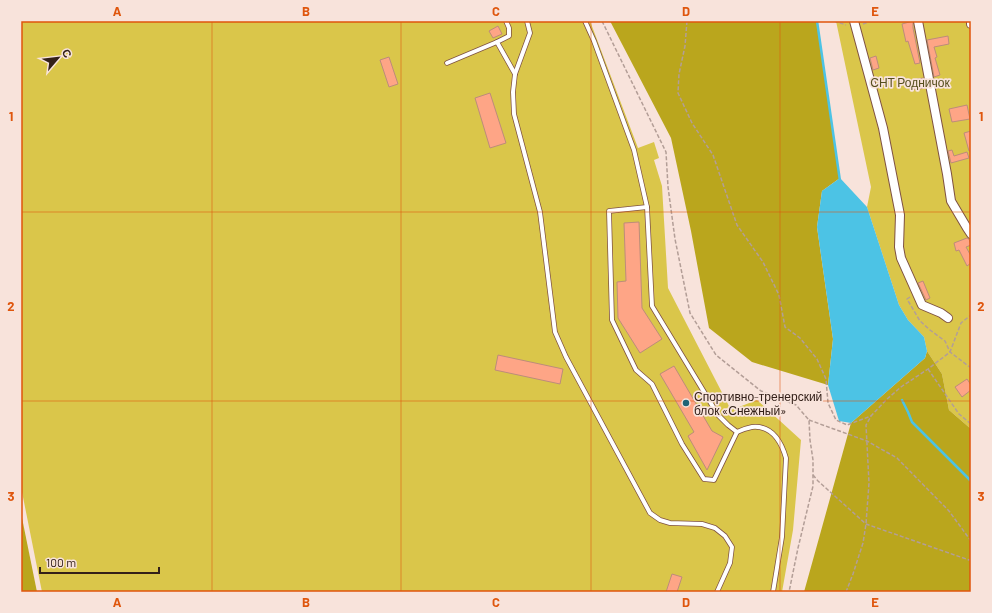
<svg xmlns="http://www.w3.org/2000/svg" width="992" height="613" font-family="Barlow,sans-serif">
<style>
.green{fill:#dac64a}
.forest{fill:#baa61d}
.water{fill:#4cc3e5}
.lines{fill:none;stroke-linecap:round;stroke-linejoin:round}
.stream{stroke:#4cc3e5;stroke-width:2.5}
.building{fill:#fea586;stroke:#bd8c7a}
.service-casing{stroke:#7f5243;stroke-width:5.5}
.minor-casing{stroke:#7f5243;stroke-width:10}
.path{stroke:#b39e97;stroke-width:1.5;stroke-dasharray:4 2;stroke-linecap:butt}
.service{stroke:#fff;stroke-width:4}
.minor{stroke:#fff;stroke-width:8}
.grid{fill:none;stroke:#df560d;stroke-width:1;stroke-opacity:0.55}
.poi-dot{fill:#206376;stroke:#f8e3db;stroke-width:1.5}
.labels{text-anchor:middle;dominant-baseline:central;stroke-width:3.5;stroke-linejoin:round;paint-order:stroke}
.park-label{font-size:12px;fill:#564e1d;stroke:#f8e3db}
.poi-label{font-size:12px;fill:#332019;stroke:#f8e3db;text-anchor:start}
.neatline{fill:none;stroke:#df560d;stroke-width:1.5}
.grid-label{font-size:13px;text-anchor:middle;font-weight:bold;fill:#df560d}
</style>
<rect width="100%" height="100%" fill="#f8e3db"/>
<g class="green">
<path d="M21,21H590L638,148L654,142L659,158L654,160L662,186L668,288L731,410L757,400L801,440L793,530L782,592H42L21,487Z"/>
<path d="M836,21H971V429L949,410L942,374L927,351L924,337L908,320L899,305L867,207L871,187Z"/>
</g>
<g class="forest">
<path d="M610,21H817L840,178L822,191L817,227L833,339L828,385L752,362L709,328L691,231L671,138Z"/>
<path d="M927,351L942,374L949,410L971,429V592H804L851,423L925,358Z"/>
<path d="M21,513L37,592H21Z"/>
</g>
<path class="water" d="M840,178L867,207L899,305L908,320L924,337L927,351L925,358L851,423L839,421L828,385L833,339L817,227L822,191Z"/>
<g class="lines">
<g class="stream">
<path d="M817,21L840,181"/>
<path d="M902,400L908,412L912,422L971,481"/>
</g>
</g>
<g class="building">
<path d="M913,21V28L920,63L915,64L908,41L906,42L902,24Z"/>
<path d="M498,26L502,34L493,38L489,31Z"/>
<path d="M948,36L949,44L934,47L937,57L935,58L940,75L934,77L927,40Z"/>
<path d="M876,56L879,68L873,70L870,58Z"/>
<path d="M389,57L398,84L389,87L380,60Z"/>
<path d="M923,78L925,88L915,90L912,80Z"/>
<path d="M490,93L506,143L490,148L475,98Z"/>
<path d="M967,105L970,119L952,122L949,109Z"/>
<path d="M971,131V151H969L964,133Z"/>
<path d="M952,150L954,156L967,152L969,158L951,163L948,151Z"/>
<path d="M639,222L642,308L662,339L640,353L618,318L617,282L626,281L624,223Z"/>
<path d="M967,238L969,239L971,245L966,247L971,256V263L967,266L959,250L956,251L954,243Z"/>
<path d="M923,281L930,298L926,300L918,283Z"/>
<path d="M498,355L563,369L560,384L495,370Z"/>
<path d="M674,366L712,431L723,437L707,470L688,436L694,432L660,374Z"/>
<path d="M967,379L971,385V390L962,397L955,387Z"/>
<path d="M672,574L682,577L677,592H666Z"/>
</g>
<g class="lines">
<g class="service-casing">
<g id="service">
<path d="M506,21L509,28V36L497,42L515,74"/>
<path d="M527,21L530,33L515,74L513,92L514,114L540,212L555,332L566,357L650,513L660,520L670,523L702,524L715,528L725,536L732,547L730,563L717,592"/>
<path d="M585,21L594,41L634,150L647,207L652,306L718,415L728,425L737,432C741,430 747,428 752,427C772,425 781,441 786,458L782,537L773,592"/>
<path d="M447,63L497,42"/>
<path d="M647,207L609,211L612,320L636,370L652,384L682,444L704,479L714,480L737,432"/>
</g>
</g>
<g class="minor-casing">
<g id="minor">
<path d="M854,21L883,128L900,215L899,247L901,258L922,305L941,313L948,318"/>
<path d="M918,21L947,174L951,201L967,228L971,234"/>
<path d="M971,21V24"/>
</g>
</g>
<g class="path">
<path d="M602,21L666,152L668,187L675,239L690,313L716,355L761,391L796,405L809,420L810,440L813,460V486L798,548L789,592"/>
<path d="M687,21L685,46L679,74L678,93L692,123L713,155L737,225L763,262L779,295L785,327L800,338L817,359L826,379L828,403L836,420L847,425L871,416"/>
<path d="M834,21L846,25"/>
<path d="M863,24L871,21"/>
<path d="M910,297L907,299L920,321L930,330L945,341L950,352L971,368"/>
<path d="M928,369L959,414L971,424"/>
<path d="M809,420L867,441L897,458L949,511L971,541"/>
<path d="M813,475L818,481L866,524L969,560L971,559"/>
<path d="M846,592L853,574L863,543L866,524L869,483L866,425L871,416L887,399L901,387L928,369L950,352L961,323L971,315"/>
</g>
<use href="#service" class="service"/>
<use href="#minor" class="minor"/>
</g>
<path class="grid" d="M212,21V592M401,21V592M591,21V592M780,21V592M21,212H971M21,401H971"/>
<circle class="poi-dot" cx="686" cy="403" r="4"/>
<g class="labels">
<g class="park-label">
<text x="910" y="82">СНТ Родничок</text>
</g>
<g class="poi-label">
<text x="694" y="396">Спортивно-тренерский<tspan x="694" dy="14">блок «Снежный»</tspan></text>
</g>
</g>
<rect width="992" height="613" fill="none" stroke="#f8e3db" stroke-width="44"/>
<g transform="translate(58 58) rotate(62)" stroke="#f8e3db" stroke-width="3" paint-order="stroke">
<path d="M0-3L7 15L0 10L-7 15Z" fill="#332019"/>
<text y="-6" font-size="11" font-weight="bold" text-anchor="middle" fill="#332019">С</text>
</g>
<path d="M40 567v6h119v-6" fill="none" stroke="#332019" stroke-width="2"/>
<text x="46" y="567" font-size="12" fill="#332019" stroke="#f8e3db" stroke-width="3" paint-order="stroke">100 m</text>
<rect x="22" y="22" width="948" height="569" class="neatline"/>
<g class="grid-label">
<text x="117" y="16">A</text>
<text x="306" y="16">B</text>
<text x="496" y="16">C</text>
<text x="686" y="16">D</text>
<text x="875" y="16">E</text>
<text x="11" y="121">1</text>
<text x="981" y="121">1</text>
<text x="11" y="311">2</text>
<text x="981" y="311">2</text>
<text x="11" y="501">3</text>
<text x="981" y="501">3</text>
<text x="117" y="607">A</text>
<text x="306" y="607">B</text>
<text x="496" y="607">C</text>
<text x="686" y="607">D</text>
<text x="875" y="607">E</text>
</g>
</svg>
